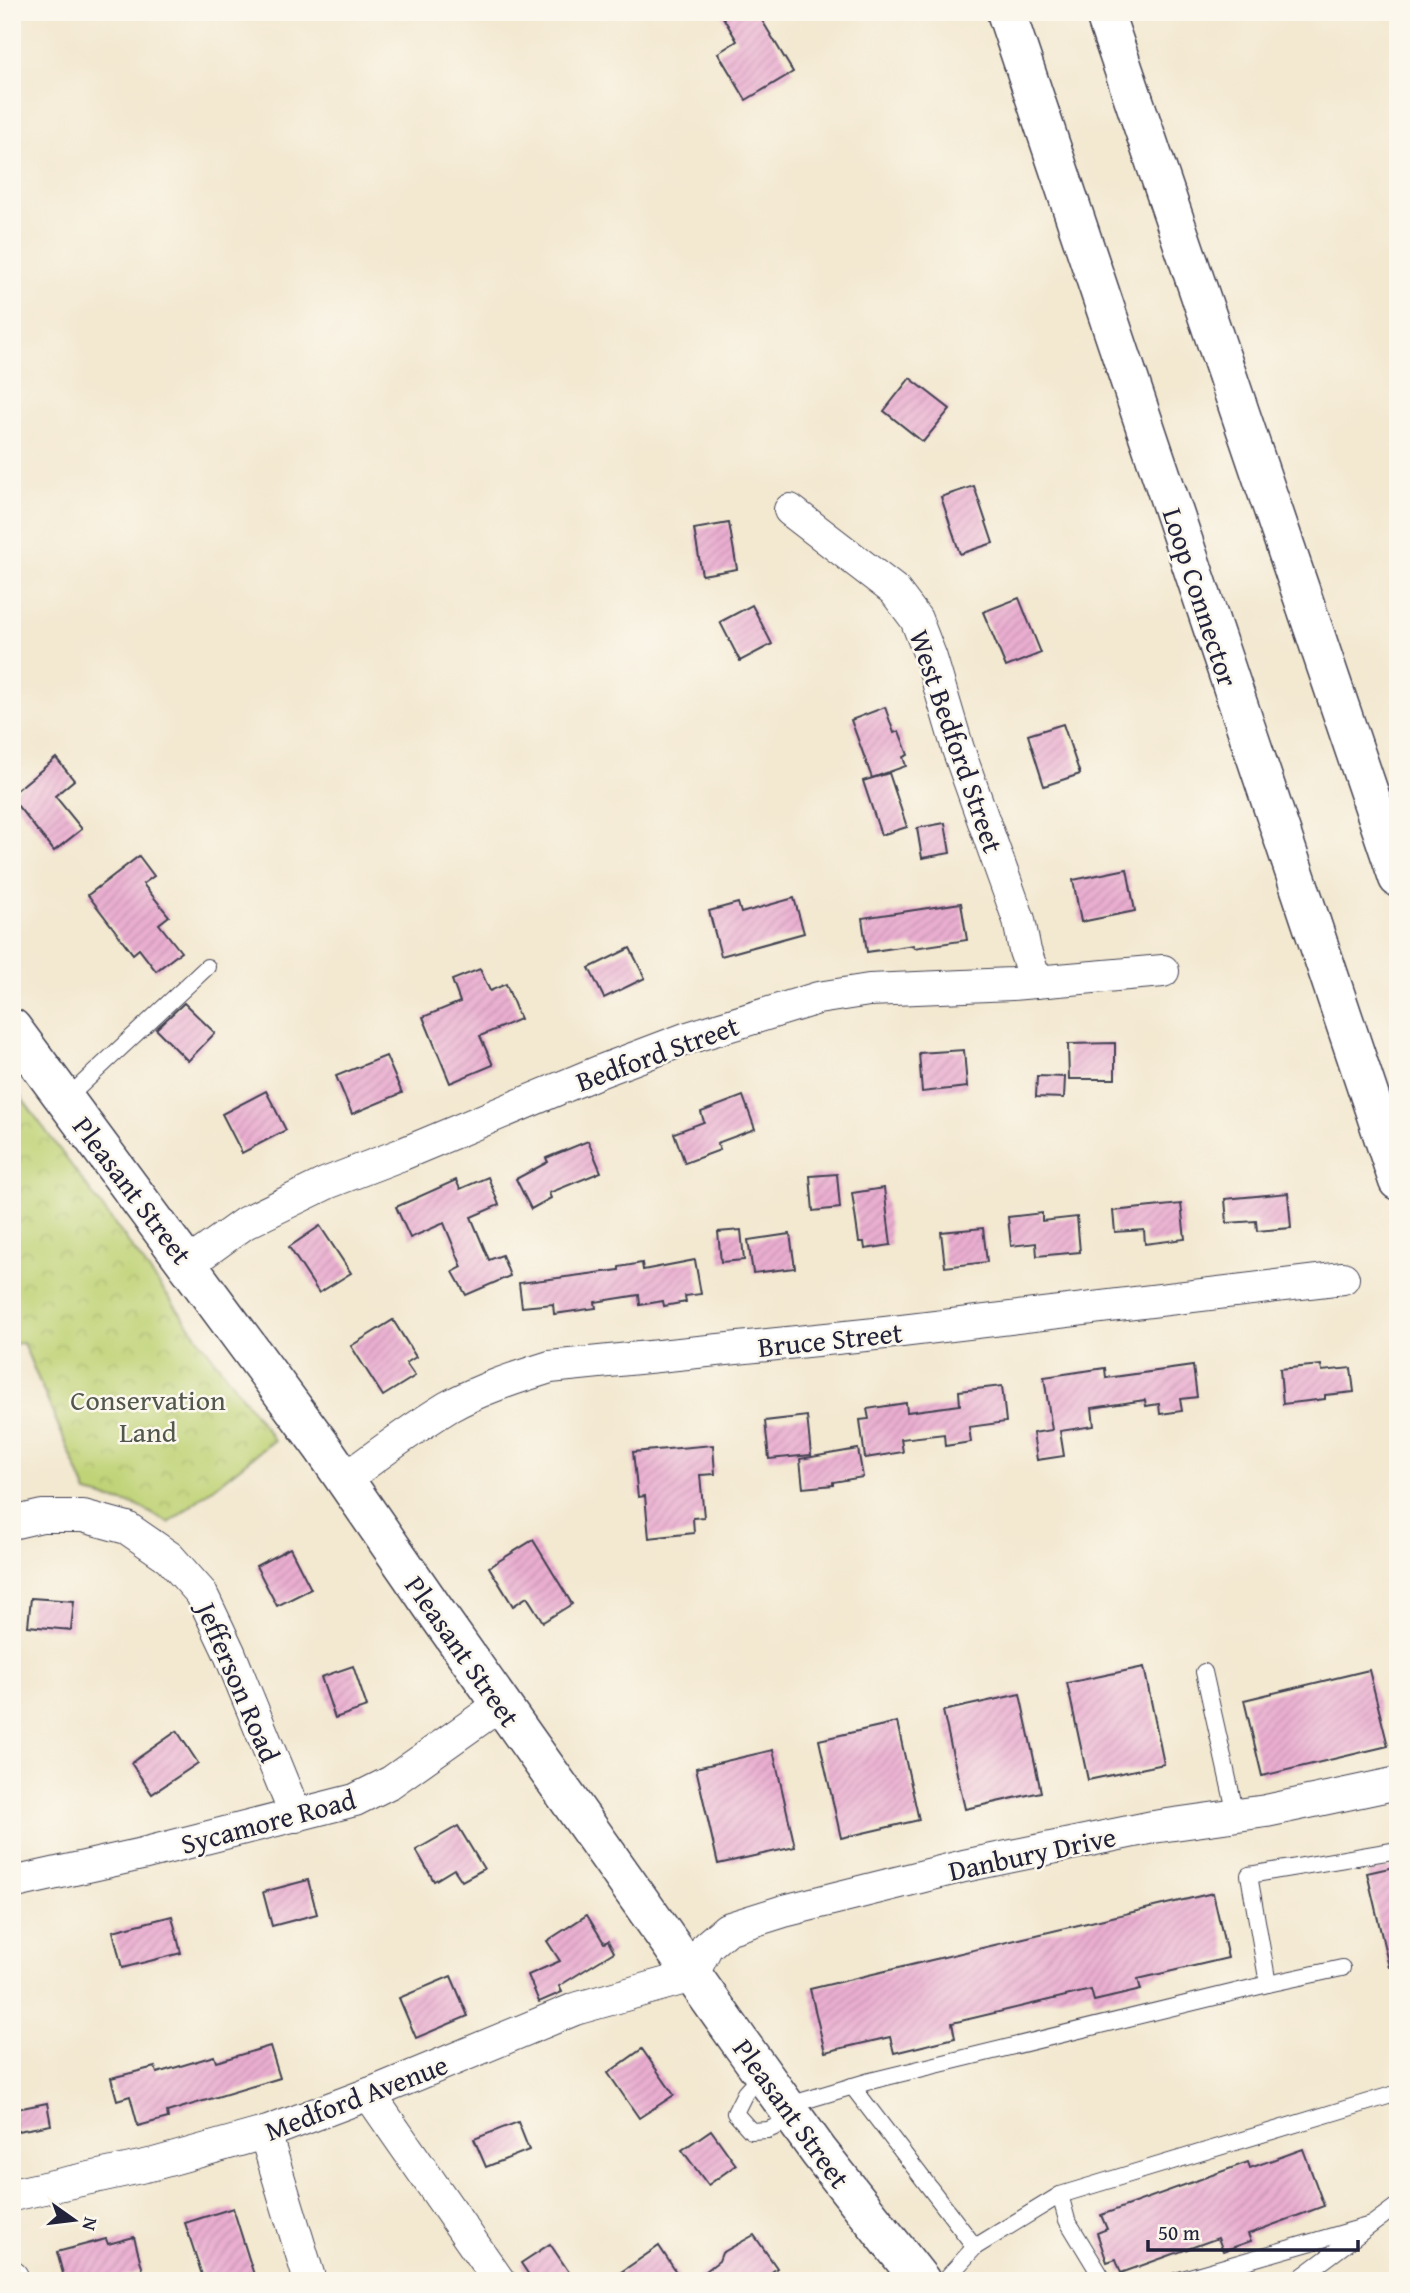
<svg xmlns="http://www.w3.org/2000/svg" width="1410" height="2293" font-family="'Gentium Book Plus',serif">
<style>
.park{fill:url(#park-crowns);stroke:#717a59;stroke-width:2}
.building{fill:url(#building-hatch)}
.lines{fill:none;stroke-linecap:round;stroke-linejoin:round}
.service-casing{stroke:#414051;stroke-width:18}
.minor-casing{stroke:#414051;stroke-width:34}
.primary-casing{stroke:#414051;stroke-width:41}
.motorway-casing{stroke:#414051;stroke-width:41}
.service{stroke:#fff;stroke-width:16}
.minor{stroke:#fff;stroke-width:32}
.primary{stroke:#fff;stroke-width:38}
.motorway{stroke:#fff;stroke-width:38}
.labels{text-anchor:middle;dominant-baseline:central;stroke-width:5;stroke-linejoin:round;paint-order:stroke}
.street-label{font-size:28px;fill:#22223b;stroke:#fbf7ec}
.park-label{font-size:28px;fill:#51574d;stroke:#fbf7ec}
</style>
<defs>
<pattern id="park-crowns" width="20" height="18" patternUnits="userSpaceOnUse" patternTransform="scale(1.75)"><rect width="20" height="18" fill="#c0d377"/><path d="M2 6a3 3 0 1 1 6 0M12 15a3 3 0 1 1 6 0" fill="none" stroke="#a5b568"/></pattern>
<pattern id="building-hatch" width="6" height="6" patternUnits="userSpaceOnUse" patternTransform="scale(1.75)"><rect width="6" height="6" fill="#eaaed0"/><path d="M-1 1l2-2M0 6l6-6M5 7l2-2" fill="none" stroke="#c895b4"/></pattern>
</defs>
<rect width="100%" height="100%" fill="#fbf7ec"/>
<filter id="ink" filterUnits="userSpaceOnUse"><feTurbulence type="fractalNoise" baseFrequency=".0143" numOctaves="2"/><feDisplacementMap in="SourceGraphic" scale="14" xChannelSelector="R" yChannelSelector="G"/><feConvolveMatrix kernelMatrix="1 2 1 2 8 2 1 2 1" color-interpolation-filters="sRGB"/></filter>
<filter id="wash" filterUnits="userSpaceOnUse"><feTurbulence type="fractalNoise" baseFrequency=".00686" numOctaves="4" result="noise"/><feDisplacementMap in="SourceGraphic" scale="28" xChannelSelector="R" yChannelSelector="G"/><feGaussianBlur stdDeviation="1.57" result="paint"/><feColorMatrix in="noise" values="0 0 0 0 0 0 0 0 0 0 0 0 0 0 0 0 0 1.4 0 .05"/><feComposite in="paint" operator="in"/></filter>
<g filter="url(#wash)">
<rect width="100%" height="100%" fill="#f3e8d0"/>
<path class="park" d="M12,1085L274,1440L169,1523L138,1506L87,1493L23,1343L12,1344Z"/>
<g id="blocks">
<g class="building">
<path d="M720,12H757L793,72L746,100L718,53L737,41Z"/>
<path d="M910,378L950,409L923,442L884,411Z"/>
<path d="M974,486L993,543L960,554L941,497Z"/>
<path d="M729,523L737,569L702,575L694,529Z"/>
<path d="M1019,598L1041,653L1006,667L983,612Z"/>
<path d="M752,605L772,644L740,661L720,622Z"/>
<path d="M885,707L894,733L899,731L908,755L903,757L906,766L872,778L851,720Z"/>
<path d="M1063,724L1080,774L1044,786L1028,735Z"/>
<path d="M56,758L74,780L55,796L82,829L54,851L12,799V794Z"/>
<path d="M889,773L907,827L881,835L863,781Z"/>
<path d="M945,823L950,853L922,858L917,828Z"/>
<path d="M139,856L154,876L143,884L169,916L159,924L181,952L156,971L139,949L133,954L88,895Z"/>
<path d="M1127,869L1135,911L1081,922L1073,880Z"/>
<path d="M794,898L804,933L721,956L709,911L738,903L741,913Z"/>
<path d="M961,903L967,940L914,948L913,945L867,952L862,918Z"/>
<path d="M630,948L645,978L604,998L589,968Z"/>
<path d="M480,969L490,991L506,984L520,1019L480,1036L493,1065L450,1083L423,1017L460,1002L452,980Z"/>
<path d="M184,1003L215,1033L188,1061L156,1029Z"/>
<path d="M1115,1043V1079H1069L1068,1044Z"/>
<path d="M964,1050L967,1087L922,1092L919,1053Z"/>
<path d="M386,1056L402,1093L352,1114L336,1076Z"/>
<path d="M1037,1076L1065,1077L1064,1098L1036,1097Z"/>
<path d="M266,1091L286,1130L242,1153L222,1114Z"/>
<path d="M743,1096L755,1129L717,1143L720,1150L685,1163L674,1133L704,1122L701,1112Z"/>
<path d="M588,1141L601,1172L549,1193L551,1198L531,1209L516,1179L548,1162L546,1158Z"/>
<path d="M837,1174L840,1208L813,1211L810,1176Z"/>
<path d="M488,1177L499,1205L471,1217L489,1260L502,1255L510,1276L466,1295L453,1272L462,1267L444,1223L410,1238L396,1207L456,1180L460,1189Z"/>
<path d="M884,1188L891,1245L865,1249L864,1242H859L852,1193Z"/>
<path d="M1288,1193L1291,1228L1257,1231L1256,1221L1227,1223L1225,1199Z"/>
<path d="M1181,1204L1185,1239L1145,1244L1144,1230L1115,1232L1113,1211Z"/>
<path d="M1042,1213V1221L1077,1217L1080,1252L1037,1256L1036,1243L1011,1246L1008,1217Z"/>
<path d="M320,1226L351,1273L319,1293L289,1247Z"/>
<path d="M983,1228L987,1262L945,1267L941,1232Z"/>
<path d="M741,1230L744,1260L721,1262L718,1232Z"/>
<path d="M790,1234L795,1268L753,1273L748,1240Z"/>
<path d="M695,1260L701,1294L685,1296L686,1302L664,1306L663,1301L640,1305L639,1295L595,1302L596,1308L554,1314L553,1304L522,1307L519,1283L619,1270V1267L642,1263L643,1270Z"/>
<path d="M393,1320L416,1357L406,1363L415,1376L383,1396L351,1346Z"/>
<path d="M1321,1365L1322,1371L1351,1368L1354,1392L1325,1395V1399L1283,1404L1280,1369Z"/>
<path d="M1193,1366L1197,1397L1180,1399L1182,1411L1160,1414L1159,1404L1146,1406L1145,1400L1092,1408L1094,1426L1060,1431L1064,1456L1037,1460L1033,1433L1052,1430L1044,1377L1105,1368L1106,1378Z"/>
<path d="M1002,1386L1006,1422L969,1427L971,1442L945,1446L944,1434L901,1439L903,1452L865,1458L860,1420L869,1419L867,1409L906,1403L907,1412L960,1405L959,1391Z"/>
<path d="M807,1416L811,1455L769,1459L765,1421Z"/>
<path d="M713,1445L715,1474L700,1475L704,1517L693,1518L694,1533L649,1538L645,1496L638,1497L633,1452Z"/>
<path d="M858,1449L863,1477L833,1482V1485L803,1488L800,1459Z"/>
<path d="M533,1540L572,1604L543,1622L527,1597L513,1606L489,1567Z"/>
<path d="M290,1548L311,1589L277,1606L256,1566Z"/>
<path d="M31,1598L74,1601L71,1630L28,1626Z"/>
<path d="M353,1666L367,1707L335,1718L321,1677Z"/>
<path d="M1144,1667L1164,1764L1088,1780L1067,1683Z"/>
<path d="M1369,1670L1388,1746L1262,1776L1244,1700Z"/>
<path d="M1020,1694L1041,1792L965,1809L943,1711Z"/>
<path d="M897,1722L919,1820L841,1838L819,1740Z"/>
<path d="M177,1731L198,1763L152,1794L131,1763Z"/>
<path d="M773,1750L795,1847L718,1864L696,1768Z"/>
<path d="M458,1826L484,1869L462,1881L454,1869L434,1881L416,1850Z"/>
<path d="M1398,1866V1966L1389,1967L1367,1873Z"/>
<path d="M308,1880L317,1914L272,1926L263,1892Z"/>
<path d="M1213,1893L1228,1958L1138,1979L1141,1990L1094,2001L1091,1990L952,2023L955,2038L894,2053L890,2037L825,2052L810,1989Z"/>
<path d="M587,1915L604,1943L608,1941L614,1952L559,1986L562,1992L539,2002L528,1975L560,1961L547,1941Z"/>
<path d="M172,1916L181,1953L122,1968L113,1931Z"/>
<path d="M451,1976L468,2016L416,2038L399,1998Z"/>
<path d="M270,2046L280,2078L167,2112L168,2118L138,2126L130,2096L117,2100L111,2078L155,2067L157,2073L214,2056L216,2062Z"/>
<path d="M642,2049L674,2095L639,2118L608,2073Z"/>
<path d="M47,2103L51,2125L12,2132V2110Z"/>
<path d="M518,2122L529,2150L486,2167L474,2139Z"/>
<path d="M711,2130L736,2165L708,2185L682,2150Z"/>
<path d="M1303,2149L1324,2206L1248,2234L1251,2241L1223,2251L1218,2238L1121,2273L1116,2259L1107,2262L1097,2233L1107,2229L1101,2215L1248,2162L1250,2168Z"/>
<path d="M233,2208L254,2275L249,2276L250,2281H204L185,2223Z"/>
<path d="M754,2235L777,2268L760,2281H693L719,2261L722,2253Z"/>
<path d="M134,2237L143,2271L108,2281H65L57,2252L106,2239L108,2244Z"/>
<path d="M550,2244L575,2281H533L521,2263Z"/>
<path d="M659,2246L682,2281H608Z"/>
</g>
</g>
</g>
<g filter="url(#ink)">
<use href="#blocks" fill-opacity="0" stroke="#414051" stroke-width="2"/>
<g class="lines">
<g class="service-casing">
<g id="service">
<path d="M65,1100L207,967"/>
<path d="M1204,1672L1236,1815"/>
<path d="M1268,1984L1342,1968"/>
<path d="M762,2074L745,2093L735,2113L751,2131L768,2130L795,2118"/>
<path d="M852,2086L975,2247L1060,2195L1067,2220L1104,2281"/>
<path d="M786,2106L870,2081L1268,1984L1249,1875L1398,1850"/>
<path d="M1060,2195L1398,2093"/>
<path d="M944,2281L975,2247"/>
<path d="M1176,2281L1371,2225"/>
<path d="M1296,2281L1398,2205"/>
</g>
</g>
<g class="minor-casing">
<g id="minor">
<path d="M790,510L894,590L916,619L931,658L958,749L1019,920L1025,951L1036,982"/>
<path d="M188,1264L245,1223L327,1183L400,1155L601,1071L688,1038L818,998L869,990L1012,984L1163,971"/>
<path d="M345,1479C378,1454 412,1429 448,1407C480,1389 515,1378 550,1367L885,1333L1343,1278"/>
<path d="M12,1523L42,1516H83L127,1528L169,1557L201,1593L229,1652L296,1816"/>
<path d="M12,1883L142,1854L355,1800L391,1782L501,1704"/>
<path d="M369,2094L499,2281"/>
<path d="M265,2133L310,2281"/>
<path d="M12,2195L154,2164L268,2132L377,2091L575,2009L692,1976L707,1946L727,1929L784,1911L964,1866L1153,1827L1266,1811L1398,1783"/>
<path d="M12,2277L13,2281"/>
</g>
</g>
<g class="primary-casing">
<path id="primary" d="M12,1028L323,1448L436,1612L742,2045L819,2152L921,2281"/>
</g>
<g class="motorway-casing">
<g id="motorway">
<path d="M1006,12L1398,1181"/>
<path d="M1104,12L1398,878"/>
</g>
</g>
<use href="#service" class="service"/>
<use href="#minor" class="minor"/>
<use href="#primary" class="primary"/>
<use href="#motorway" class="motorway"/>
</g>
</g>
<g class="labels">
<g class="street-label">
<text transform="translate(1201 597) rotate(72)">Loop Connector</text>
<text transform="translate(957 741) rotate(71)">West Bedford Street</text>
<text transform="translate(657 1053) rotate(-20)">Bedford Street</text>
<text transform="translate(133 1190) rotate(53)">Pleasant Street</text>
<text transform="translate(830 1339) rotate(-6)">Bruce Street</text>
<text transform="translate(463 1651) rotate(55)">Pleasant Street</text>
<text transform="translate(239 1682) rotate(67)">Jefferson Road</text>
<text transform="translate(268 1821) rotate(-15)">Sycamore Road</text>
<text transform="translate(1032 1853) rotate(-12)">Danbury Drive</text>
<text transform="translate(356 2097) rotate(-21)">Medford Avenue</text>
<text transform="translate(792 2113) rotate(54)">Pleasant Street</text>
</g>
<g class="park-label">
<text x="148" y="1399">Conservation<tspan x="148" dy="32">Land</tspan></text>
</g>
</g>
<rect width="1410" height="2293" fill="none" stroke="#fbf7ec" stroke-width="42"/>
<g transform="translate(74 2220) rotate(104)" stroke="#fbf7ec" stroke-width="5" paint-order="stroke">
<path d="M0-5L12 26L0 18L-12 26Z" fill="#22223b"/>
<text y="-10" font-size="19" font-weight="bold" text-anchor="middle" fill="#22223b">N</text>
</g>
<path d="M1148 2240v10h210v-10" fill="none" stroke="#22223b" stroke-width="3.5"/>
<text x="1158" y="2240" font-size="21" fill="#22223b" stroke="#fbf7ec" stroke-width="5" paint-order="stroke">50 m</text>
</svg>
